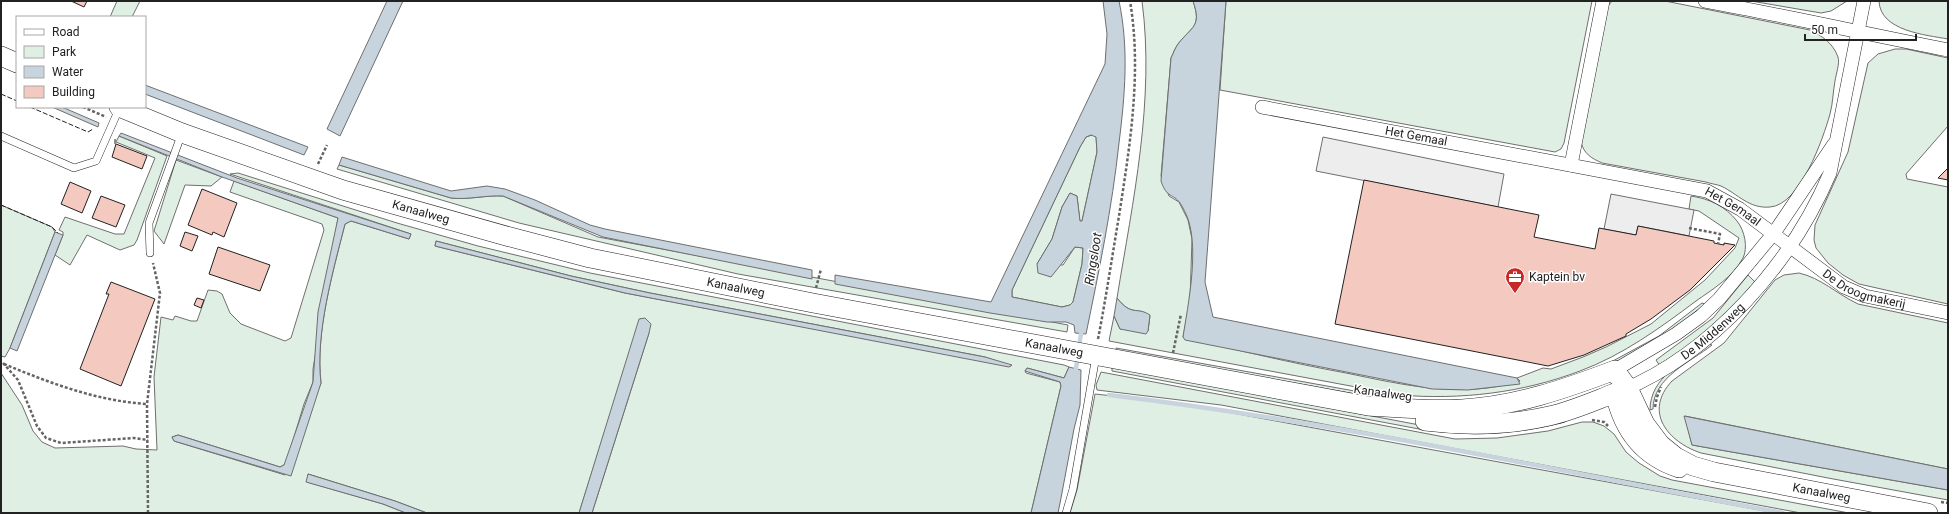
<svg xmlns="http://www.w3.org/2000/svg" width="1949" height="514" font-family="Roboto,sans-serif">
<style>
.green{fill:#e0efe3;stroke:#6f6f6f;fill-rule:evenodd}
.parking{fill:#ededed;stroke:#6f6f6f}
.water{fill:#c7d3dd;stroke:#6f6f6f;fill-rule:evenodd}
.lines{fill:none;stroke-linecap:round;stroke-linejoin:round}
.stream{stroke:#c7d3dd;stroke-width:4.5}
.building{fill:#f3c9c0;stroke:#222}
.lane-casing{stroke:#222;stroke-width:8}
.street-casing{stroke:#222;stroke-width:14}
.secondary-casing{stroke:#222;stroke-width:20}
.path{stroke:#646464;stroke-width:2.5;stroke-dasharray:3 2;stroke-linecap:butt}
.lane{stroke:#fff;stroke-width:7}
.street{stroke:#fff;stroke-width:13}
.secondary{stroke:#fff;stroke-width:19}
.fence{stroke:#222;stroke-width:1;stroke-dasharray:5 2;stroke-linecap:butt}
.labels{text-anchor:middle;dominant-baseline:central;stroke-width:3;stroke-linejoin:round;paint-order:stroke}
.street-label{font-size:12px;fill:#222;stroke:#fff}
.poi-label{font-size:12px;fill:#222;stroke:#fff;text-anchor:start}
.water-label{font-size:13px;font-style:italic;fill:#222;stroke:#fff}
</style>
<rect width="100%" height="100%" fill="#fff"/>
<g class="green">
<path d="M117,1H140L132,17H110Z"/>
<path d="M1142,1H1193C1202,27 1192,26 1178,44C1175,48 1173,54 1171,58L1161,176L1169,196L1179,202L1188,220L1192,239L1190,301L1183,337C1237,350 1291,363 1346,373C1404,385 1462,399 1520,381L1517,378L1543,368L1551,369L1583,357L1606,347L1651,324L1705,280L1735,248L1739,238L1699,211L1689,209L1691,196C1710,199 1725,206 1737,221C1745,231 1748,248 1743,258C1733,277 1713,289 1696,301C1660,328 1623,355 1580,371C1522,393 1461,400 1399,395L1109,341L1114,316L1120,329L1148,331L1150,316C1137,306 1132,317 1117,298C1133,200 1155,100 1142,1Z"/>
<path d="M1226,1H1592L1564,143L1561,149L1555,152L1220,90Z"/>
<path d="M1612,1H1665L1810,30C1822,36 1833,43 1838,57C1840,63 1836,74 1835,81C1833,91 1833,103 1830,114C1823,139 1800,205 1770,207C1749,209 1738,194 1721,186C1716,184 1711,184 1706,182L1602,163C1591,158 1584,154 1581,142L1608,6Z"/>
<path d="M1751,1H1847L1831,11L1821,13Z"/>
<path d="M1879,1H1948V39C1926,35 1880,31 1879,1Z"/>
<path d="M1895,49H1906L1948,58V126L1906,174L1907,179L1948,187V304L1859,284L1843,275L1828,263L1816,248L1814,240L1815,225L1848,152L1868,63L1878,54Z"/>
<path d="M1092,135L1096,136L1097,152L1082,221L1080,222L1077,196L1070,193L1062,207L1052,239L1037,264L1063,265L1075,247L1083,248L1082,264L1073,302L1070,305L1062,307L1012,297V290L1080,147L1086,137Z"/>
<path d="M119,136L167,156L137,240L134,245L120,250L87,235L70,265L55,255L63,235V232L59,230L65,217L115,234H124L155,158L116,142Z"/>
<path d="M176,160L222,177L211,186L185,185L164,244L154,231Z"/>
<path d="M339,165L451,198C469,200 485,195 503,196L598,237L1068,325L1067,332L738,274L519,223L337,169Z"/>
<path d="M238,173L397,223L478,246L590,273L1064,365L1069,367L1064,378L1027,368L1025,371L1026,373L1060,382L1061,386L1031,513H592L649,333L641,318L579,513H427L395,501L308,474L307,482L383,504L406,513H1V373L22,405L33,431L42,442L55,448L123,446L136,449L157,450L154,377L161,317L173,320L175,316L191,321H197L208,290L217,291L222,294L230,313L241,324L285,341L291,338L324,230L322,224L230,192L234,181L338,218L313,369V382L304,404L287,460L284,465L280,467L178,435L172,437L174,441L285,475L321,383C315,333 333,272 345,224L351,221L409,239L411,234L230,174ZM436,241L571,276L650,293L985,357L1011,366L625,293L435,246Z"/>
<path d="M1,205L52,227L55,232L10,348L5,357L1,356Z"/>
<path d="M1799,273C1821,278 1837,294 1858,304L1948,323V469L1685,416L1692,445L1948,490V500L1828,478L1701,453C1668,442 1643,412 1672,381L1724,343L1775,280L1784,275Z"/>
<path d="M1748,275L1756,283L1706,334L1660,366L1656,360L1713,318Z"/>
<path d="M1702,303L1705,304L1670,332L1624,360L1598,369L1659,336Z"/>
<path d="M1708,344L1712,345C1691,362 1653,377 1653,409L1650,410C1650,377 1684,361 1708,344Z"/>
<path d="M1116,348L1399,399L1428,401L1503,399L1400,402L1116,351Z"/>
<path d="M1112,367L1425,426L1563,416L1565,422C1515,435 1470,437 1419,429L1112,371Z"/>
<path d="M1101,372L1455,439L1497,438L1548,431L1582,422H1593L1604,426L1614,434L1626,452L1639,463L1660,476L1672,480L1849,513H1801L1221,405L1097,390L1096,385Z"/>
<path d="M1095,394L1178,403L1776,513H1070L1077,490Z"/>
</g>
<g class="parking">
<path d="M1323,137L1504,174L1498,207L1316,171Z"/>
<path d="M1611,194L1694,210L1689,236L1638,226L1636,235L1604,229Z"/>
</g>
<g class="water">
<path d="M387,1H403L340,136L327,129Z"/>
<path d="M1103,1H1119C1129,48 1125,95 1119,143C1112,208 1099,271 1086,334L1075,333L1074,325L1066,322H1047L990,313L835,284V275L991,302L1105,64L1107,34ZM1091,135L1096,137L1097,152L1082,221H1080L1077,196L1070,193L1062,207L1052,239L1037,264L1038,273L1051,277L1075,247L1083,248L1082,264L1073,302L1070,305L1062,307L1012,297V290L1080,147L1086,137Z"/>
<path d="M1193,1H1226L1205,282L1213,317L1517,378L1520,384L1468,390L1432,389L1185,340L1183,337C1188,305 1199,251 1188,219C1186,214 1183,207 1180,203C1173,193 1167,199 1161,181L1171,58C1173,54 1175,48 1178,44C1192,26 1202,27 1193,1Z"/>
<path d="M145,85L308,147L304,155L145,94Z"/>
<path d="M52,107H62L99,123L98,127Z"/>
<path d="M121,133L237,178L411,234L409,239L351,221L345,224C333,271 315,334 321,383L291,476L174,441L172,437L178,435L280,467L284,465L313,382L318,312L338,218L222,177L119,136Z"/>
<path d="M342,157L451,191L487,186L505,189L535,200L590,225L605,229L812,270V279L603,237L503,196C485,195 469,200 451,198L339,165Z"/>
<path d="M55,232L63,235L17,351L10,348Z"/>
<path d="M436,241L571,276L650,293L985,357L1012,365L1009,367L625,293L435,246Z"/>
<path d="M1117,298C1132,317 1136,306 1150,315L1148,331L1146,334L1120,329L1114,316Z"/>
<path d="M645,318L651,324L649,333L592,513H579L639,319Z"/>
<path d="M1069,367L1081,370L1080,405L1074,429L1061,498L1058,513H1031L1061,386L1060,382L1025,371L1027,368L1064,378Z"/>
<path d="M1684,416L1948,469V490L1692,445Z"/>
<path d="M308,474L395,501L427,513H406L383,504L306,482Z"/>
</g>
<g class="lines">
<g class="stream">
<path d="M1079,346L1082,328"/>
<path d="M1075,374L1078,356"/>
<path d="M1109,395C1335,422 1559,471 1783,513"/>
</g>
</g>
<g class="building">
<path d="M71,1H87L84,7Z"/>
<path d="M116,144L147,156L142,169L112,157Z"/>
<path d="M1948,168V180L1938,178Z"/>
<path d="M1364,180L1539,215L1534,237L1595,249L1599,228L1636,235L1638,226L1714,241V243L1724,245V243L1735,245L1690,290L1651,319L1626,334V336L1584,355L1548,366L1335,324Z"/>
<path d="M70,182L91,191L82,213L61,204Z"/>
<path d="M202,189L237,203L224,237L213,232L212,235L188,225Z"/>
<path d="M101,196L125,205L116,227L92,218Z"/>
<path d="M185,232L198,236L192,251L180,246Z"/>
<path d="M218,247L270,265L260,291L209,274Z"/>
<path d="M111,282L155,299L121,386L80,369L109,294H106Z"/>
<path d="M197,298L204,300L201,308L194,305Z"/>
</g>
<g class="lines">
<g class="lane-casing">
<g id="lane">
<path d="M1,136L74,168L96,161L119,109"/>
<path d="M150,253L149,223L182,133"/>
<path d="M1066,513L1073,489L1096,356"/>
</g>
</g>
<g class="street-casing">
<g id="street">
<path d="M1705,1C1786,16 1867,34 1948,50"/>
<path id="s1" d="M1262,107L1707,191L1740,209L1844,287L1865,296L1948,313"/>
<path d="M1571,165L1603,1"/>
<path d="M1615,378V370L1676,334L1701,316L1719,299L1774,233L1834,144"/>
<path id="s2" d="M1621,391C1713,353 1792,263 1830,173L1864,1"/>
</g>
</g>
<g class="secondary-casing">
<g id="secondary">
<path d="M1,56L17,63"/>
<path id="s3" d="M119,107L182,133L343,190L510,237L590,258L813,303L1368,406C1400,408 1431,411 1462,409C1516,406 1565,389 1615,370L1628,388L1645,424L1660,444L1676,457L1693,466L1714,472L1928,513"/>
<path d="M1425,421C1465,426 1509,425 1549,416C1572,411 1594,401 1615,393C1623,430 1642,456 1679,468"/>
</g>
</g>
<g class="path">
<path d="M83,107L106,117"/>
<path d="M318,164L327,145"/>
<path d="M1689,228L1720,234L1718,244"/>
<path d="M816,288L821,269"/>
<path d="M1098,339C1106,298 1112,257 1119,216C1130,145 1142,72 1130,1"/>
<path d="M1173,353L1181,314"/>
<path d="M3,363L18,380L37,426L46,438L61,443L134,438L148,440"/>
<path d="M4,364C50,383 97,401 147,404"/>
<path d="M1655,407L1657,397L1661,387"/>
<path d="M1592,420L1604,422L1608,426"/>
<path d="M1941,502L1948,503"/>
<path d="M148,513L147,404L160,293L153,263"/>
</g>
<use href="#lane" class="lane"/>
<use href="#street" class="street"/>
<use href="#secondary" class="secondary"/>
<g class="fence">
<path d="M1,94L17,101"/>
<path d="M30,107L88,132L93,129"/>
<path d="M115,139V144"/>
<path d="M1,205L52,227L58,233"/>
</g>
</g>
<defs>
<g id="office-pin" transform="scale(1)"><path d="M0 17L-7.5 6A9.5 9.5 0 1 1 7.5 6Z" fill="#c62828" stroke="#fff"/><path d="M-6-3h4V-5.5h4V-3h4V5H-6ZM-1-4.5V-3h2v-1.5ZM-6 0V1H6V0Z" fill="#fff"/></g>
</defs>
<g fill-rule="evenodd">
<use href="#office-pin" x="1515" y="277"/>
</g>
<g class="labels">
<g class="street-label">
<text stroke="none"><textPath href="#s1" startOffset="157">Het Gemaal</textPath></text>
<text stroke="none"><textPath href="#s1" startOffset="483">Het Gemaal</textPath></text>
<text stroke="none"><textPath href="#s3" startOffset="320">Kanaalweg</textPath></text>
<text stroke="none"><textPath href="#s3" startOffset="644">Kanaalweg</textPath></text>
<text stroke="none"><textPath href="#s1" startOffset="640">De Droogmakerij</textPath></text>
<text stroke="none"><textPath href="#s2" startOffset="110">De Middenweg</textPath></text>
<text stroke="none"><textPath href="#s3" startOffset="968">Kanaalweg</textPath></text>
<text transform="translate(1383 393) rotate(8)">Kanaalweg</text>
<text stroke="none"><textPath href="#s3" startOffset="1798">Kanaalweg</textPath></text>
</g>
<g class="poi-label">
<text x="1529" y="277">Kaptein bv</text>
</g>
<g class="water-label">
<text transform="translate(1093 259) rotate(-81)">Ringsloot</text>
</g>
</g>
<rect width="1949" height="514" fill="none" stroke="#222222" stroke-width="4"/>
<rect x="16" y="16" width="130" height="92" fill="#ffffff" stroke="#a7a7a7"/>
<rect x="24" y="29" width="20" height="6" fill="#ffffff" stroke="#a7a7a7"/>
<text x="52" y="36" font-size="12" fill="#222222">Road</text>
<rect x="24" y="46" width="20" height="12" fill="#e0efe3" stroke="#a7a7a7"/>
<text x="52" y="56" font-size="12" fill="#222222">Park</text>
<rect x="24" y="66" width="20" height="12" fill="#c7d3dd" stroke="#a7a7a7"/>
<text x="52" y="76" font-size="12" fill="#222222">Water</text>
<rect x="24" y="86" width="20" height="12" fill="#f3c9c0" stroke="#a7a7a7"/>
<text x="52" y="96" font-size="12" fill="#222222">Building</text>
<path d="M1805 34v6h111v-6" fill="none" stroke="#222222" stroke-width="2"/>
<text x="1811" y="34" font-size="12" fill="#222222" stroke="#ffffff" stroke-width="3" paint-order="stroke">50 m</text>
</svg>
